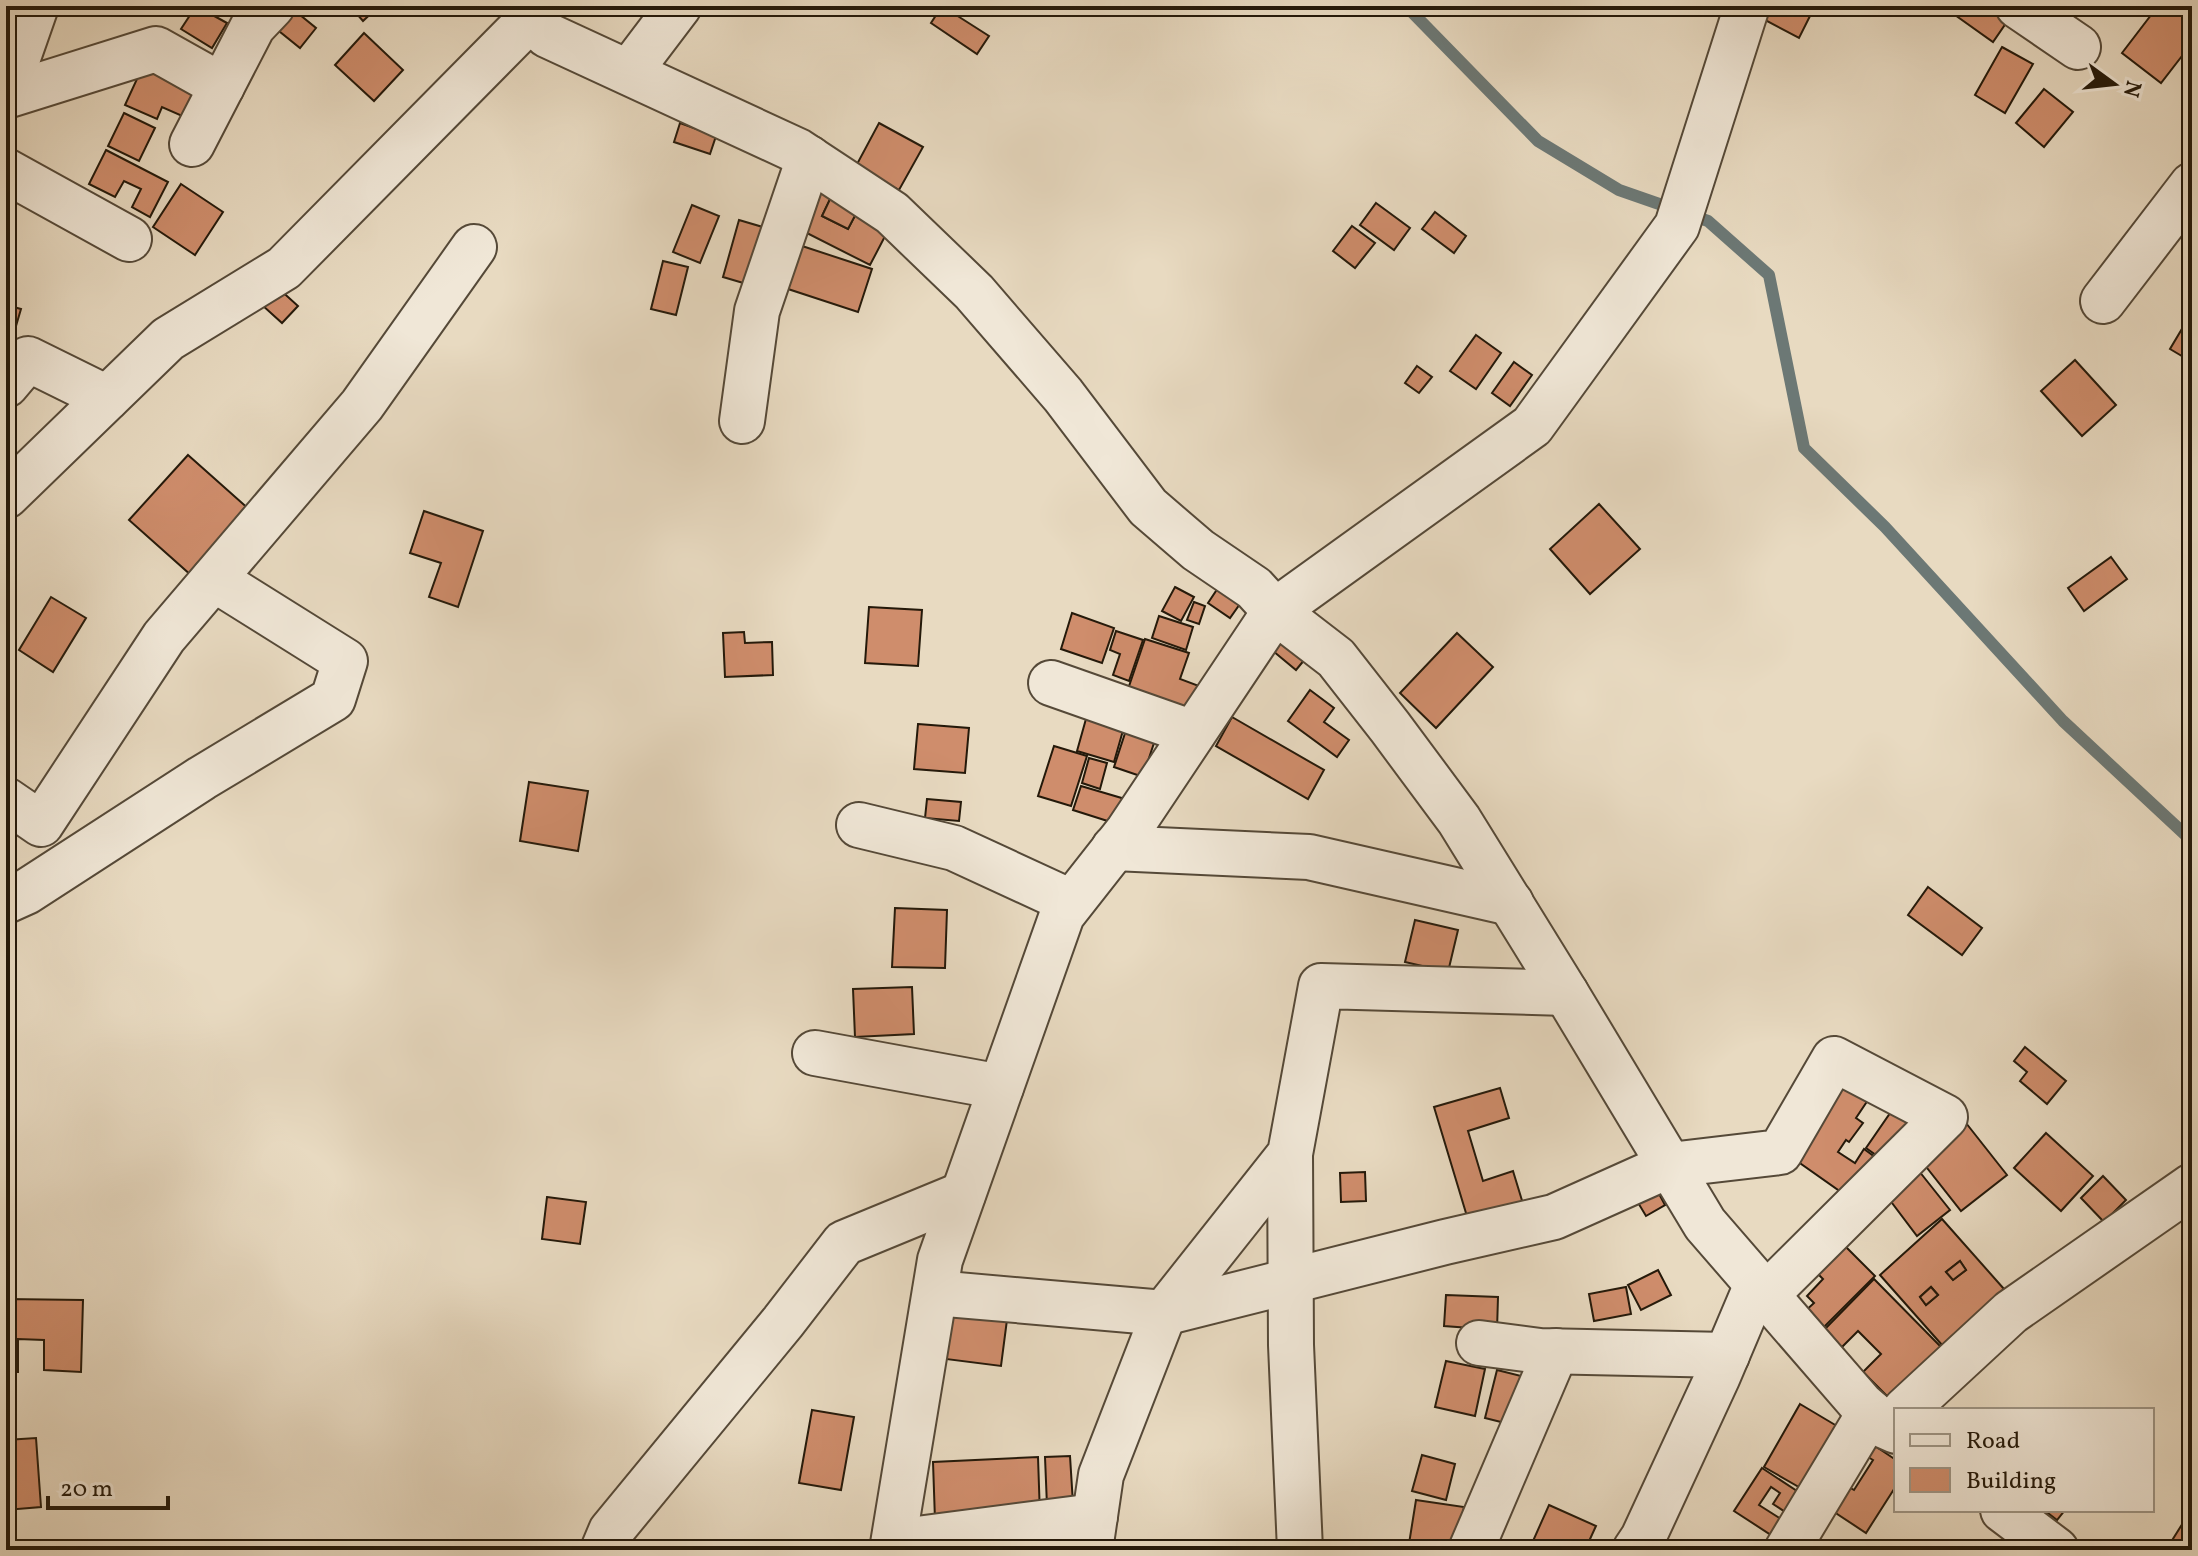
<svg xmlns="http://www.w3.org/2000/svg" width="2198" height="1556" font-family="Vollkorn,serif">
<style>
.lines{fill:none;stroke-linecap:round;stroke-linejoin:round}
.stream{stroke:#6c7875;stroke-width:12}
.building{fill:#cf8d6c;stroke:#24190a;stroke-width:2;fill-rule:evenodd}
.minor-casing{stroke:#554938;stroke-width:48}
.minor{stroke:#f0e7d7;stroke-width:44}
</style>
<rect width="100%" height="100%" fill="#e8dac1"/>
<filter id="stains"><feTurbulence type="fractalNoise" baseFrequency=".0025" numOctaves="4"/><feColorMatrix values="0 0 0 0 .2 0 0 0 0 .09 0 0 0 0 .02 0 0 0 .5 -.17"/></filter>
<radialGradient id="worn" r=".72"><stop offset=".6" stop-color="#630" stop-opacity="0"/><stop offset="1" stop-color="#630" stop-opacity=".3"/></radialGradient>
<g class="lines">
<path class="stream" d="M1406,6L1538,141L1619,190L1708,221L1769,275L1804,448L1885,527L2063,721L2192,841"/>
</g>
<g class="building">
<path d="M196,6L227,23L212,48L181,29Z"/>
<path d="M289,6L316,28L300,48L274,27Z"/>
<path d="M350,6H379L363,21Z"/>
<path d="M942,6L989,36L977,54L931,23Z"/>
<path d="M1753,6H1811L1814,8L1799,38L1750,12Z"/>
<path d="M1961,6H2009L2015,10L1993,42L1955,15Z"/>
<path d="M2158,6H2184L2192,12V43L2161,83L2122,53Z"/>
<path d="M364,33L403,70L374,101L335,65Z"/>
<path d="M2002,47L2033,64L2005,113L1975,95Z"/>
<path d="M142,68L200,95L189,119L162,107L157,119L125,105Z"/>
<path d="M2044,89L2073,112L2044,147L2016,123Z"/>
<path d="M124,113L155,128L139,161L108,146Z"/>
<path d="M680,123L716,136L710,154L674,142Z"/>
<path d="M879,123L923,147L899,190L856,166Z"/>
<path d="M106,150L168,182L150,217L132,207L141,189L124,181L115,197L89,184Z"/>
<path d="M821,182L894,219L870,265L797,228ZM832,195L859,208L848,229L822,216Z"/>
<path d="M181,184L223,212L195,255L153,227Z"/>
<path d="M832,195L859,208L848,229L822,216Z"/>
<path d="M1376,203L1410,228L1394,250L1360,225Z"/>
<path d="M692,205L719,216L700,263L673,252Z"/>
<path d="M1435,212L1466,236L1454,253L1422,229Z"/>
<path d="M739,220L766,228L750,285L723,277Z"/>
<path d="M1352,226L1375,243L1355,268L1333,251Z"/>
<path d="M796,244L872,269L858,312L782,287Z"/>
<path d="M663,261L688,267L676,315L651,309Z"/>
<path d="M277,287L298,306L282,323L262,305Z"/>
<path d="M6,305L21,309L6,360Z"/>
<path d="M2192,312V362L2170,349Z"/>
<path d="M1476,335L1501,353L1476,389L1450,371Z"/>
<path d="M2075,360L2116,405L2082,436L2041,391Z"/>
<path d="M1514,362L1532,375L1510,406L1492,393Z"/>
<path d="M1417,366L1432,377L1419,393L1405,383Z"/>
<path d="M188,455L251,511L192,576L129,520Z"/>
<path d="M1599,504L1640,549L1590,594L1550,549Z"/>
<path d="M424,511L483,531L458,607L429,597L441,563L410,553Z"/>
<path d="M2111,557L2127,579L2084,611L2068,588Z"/>
<path d="M1220,585L1242,601L1230,618L1208,603Z"/>
<path d="M1175,587L1194,597L1181,621L1162,611Z"/>
<path d="M51,597L86,618L53,672L19,650Z"/>
<path d="M1194,602L1205,606L1199,624L1187,620Z"/>
<path d="M869,607L922,610L918,666L865,663Z"/>
<path d="M1072,613L1114,628L1102,663L1061,649Z"/>
<path d="M1159,616L1193,627L1186,650L1152,638Z"/>
<path d="M1282,629L1310,653L1296,670L1267,646Z"/>
<path d="M1116,631L1143,640L1129,681L1113,675L1120,654L1110,650Z"/>
<path d="M744,632L745,643L772,642L773,675L725,677L723,633Z"/>
<path d="M1457,633L1493,667L1436,728L1400,693Z"/>
<path d="M1145,639L1189,653L1180,679L1199,686L1187,718L1125,698Z"/>
<path d="M6,646L14,651L6,663Z"/>
<path d="M1310,690L1334,708L1324,722L1349,740L1337,757L1288,721Z"/>
<path d="M1091,701L1128,713L1114,762L1077,751Z"/>
<path d="M1232,717L1324,770L1308,799L1216,746Z"/>
<path d="M1129,721L1158,731L1149,758L1155,760L1149,779L1114,767Z"/>
<path d="M918,724L969,728L965,773L914,769Z"/>
<path d="M1054,746L1087,756L1071,806L1038,796Z"/>
<path d="M1089,758L1107,763L1100,789L1082,783Z"/>
<path d="M529,782L588,791L578,851L520,841Z"/>
<path d="M1081,786L1125,799L1117,824L1073,810Z"/>
<path d="M927,799L961,802L959,821L925,818Z"/>
<path d="M1928,887L1982,928L1962,955L1908,915Z"/>
<path d="M895,908L947,910L945,968L892,967Z"/>
<path d="M1415,920L1458,930L1448,972L1405,962Z"/>
<path d="M912,987L914,1034L855,1037L853,989Z"/>
<path d="M2025,1047L2066,1081L2047,1104L2020,1081L2027,1072L2014,1061Z"/>
<path d="M1845,1071L1874,1091L1856,1118L1863,1123L1849,1142L1846,1140L1838,1152L1855,1163L1864,1149L1879,1160L1851,1199L1787,1154Z"/>
<path d="M1500,1088L1509,1118L1468,1131L1483,1181L1513,1171L1524,1207L1469,1223L1434,1107Z"/>
<path d="M1895,1106L1912,1118L1883,1160L1866,1148Z"/>
<path d="M1966,1123L2007,1175L1961,1211L1920,1159Z"/>
<path d="M2046,1133L2093,1176L2061,1211L2014,1168Z"/>
<path d="M1915,1166L1950,1210L1917,1236L1883,1191Z"/>
<path d="M1365,1172L1366,1201L1341,1202L1340,1173Z"/>
<path d="M2103,1176L2126,1200L2104,1222L2081,1198Z"/>
<path d="M1657,1190L1665,1205L1646,1216L1637,1201Z"/>
<path d="M547,1197L586,1202L580,1244L542,1239Z"/>
<path d="M1942,1219L2004,1289L1942,1345L1880,1275ZM1960,1261L1966,1270L1953,1280L1946,1272ZM1931,1287L1938,1295L1926,1305L1920,1297Z"/>
<path d="M1840,1241L1875,1276L1820,1331L1803,1313L1814,1303L1807,1296L1823,1279L1812,1268Z"/>
<path d="M1960,1261L1966,1270L1953,1280L1946,1272Z"/>
<path d="M1658,1270L1671,1295L1641,1310L1628,1285Z"/>
<path d="M1874,1279L1942,1348L1891,1400L1863,1372L1881,1354L1858,1331L1840,1349L1823,1331Z"/>
<path d="M1626,1287L1631,1314L1594,1321L1589,1294Z"/>
<path d="M1931,1287L1938,1295L1926,1305L1920,1297Z"/>
<path d="M1446,1295L1498,1297L1497,1330L1444,1326Z"/>
<path d="M6,1299L83,1300L81,1372L44,1370V1340L18,1339V1372H6Z"/>
<path d="M937,1303L1008,1312L1001,1366L930,1357Z"/>
<path d="M1446,1361L1485,1369L1475,1416L1435,1407Z"/>
<path d="M1497,1370L1529,1378L1517,1426L1485,1418Z"/>
<path d="M1800,1404L1847,1432L1811,1494L1764,1467Z"/>
<path d="M812,1410L854,1417L841,1490L799,1483Z"/>
<path d="M36,1438L41,1507L6,1510V1440Z"/>
<path d="M1869,1442L1896,1460V1486L1866,1533L1825,1506L1840,1482L1854,1490L1873,1460L1861,1453Z"/>
<path d="M1422,1455L1455,1464L1446,1500L1412,1491Z"/>
<path d="M1070,1456L1073,1504L1047,1506L1045,1457Z"/>
<path d="M1038,1457L1040,1516L935,1520L933,1462Z"/>
<path d="M1762,1468L1800,1493L1787,1513L1773,1504L1780,1493L1771,1487L1759,1505L1781,1519L1771,1535L1734,1511Z"/>
<path d="M1416,1500L1464,1507L1457,1550H1408Z"/>
<path d="M1549,1505L1596,1526L1585,1550H1529Z"/>
<path d="M2044,1510H2065L2057,1520Z"/>
<path d="M2191,1510L2192,1550H2166Z"/>
</g>
<g class="lines">
<g class="minor-casing">
<g id="minor">
<path d="M522,6L547,35L798,151L892,213L974,292L1063,395L1148,507L1198,550L1254,588L1275,611L1336,658L1390,727L1459,820L1566,993L1705,1224L1861,1404L1887,1427L1896,1431"/>
<path d="M2018,6L2078,47"/>
<path d="M629,72L679,6"/>
<path d="M6,92L36,6"/>
<path d="M6,96L156,49L222,86"/>
<path d="M192,144L253,26L272,6"/>
<path d="M6,171L129,239"/>
<path d="M2103,301L2192,185"/>
<path d="M6,385L28,359L107,398"/>
<path d="M742,421L757,311L809,158"/>
<path d="M6,496L168,339L284,268L532,17"/>
<path d="M1051,683L1193,733"/>
<path d="M6,800L41,824L164,637L362,405L474,247"/>
<path d="M859,825L954,848L1071,902"/>
<path d="M1114,848L1309,857L1511,903"/>
<path d="M6,901L26,892L202,778L333,699L345,661L214,579"/>
<path d="M815,1053L1001,1087"/>
<path d="M1290,1154L1291,1345L1300,1550"/>
<path d="M935,1293L1164,1313L1445,1242L1554,1217L1670,1165L1780,1152L1834,1059L1945,1117L1766,1295"/>
<path d="M1479,1343L1540,1351L1727,1355"/>
<path d="M1905,1410L2011,1312L2192,1186"/>
<path d="M2003,1510L2056,1550"/>
<path d="M894,1542L1095,1516"/>
<path d="M603,1550L611,1531L783,1322L844,1243L963,1194"/>
<path d="M892,1550L940,1260L1062,915L1128,831L1275,611L1532,426L1677,226L1747,6"/>
<path d="M1090,1550L1101,1475L1164,1313L1290,1154L1321,986L1566,993"/>
<path d="M1471,1550L1556,1351"/>
<path d="M1635,1550L1643,1538L1718,1376L1757,1284"/>
<path d="M1787,1550L1870,1412"/>
</g>
</g>
<use href="#minor" class="minor"/>
</g>
<rect width="2198" height="1556" fill="none" stroke="#e8dac1" stroke-width="32"/>
<rect x="8" y="8" width="2182" height="1540" fill="none" stroke="#24190a" stroke-width="4"/>
<rect x="16" y="16" width="2166" height="1524" fill="none" stroke="#24190a" stroke-width="2"/>
<rect x="1894" y="1408" width="260" height="104" fill="#f0e7d7" stroke="#9e9585" stroke-width="2"/>
<rect x="1910" y="1434" width="40" height="12" fill="#f0e7d7" stroke="#9e9585" stroke-width="2"/>
<text x="1966" y="1448" font-size="24" fill="#24190a">Road</text>
<rect x="1910" y="1468" width="40" height="24" fill="#cf8d6c" stroke="#9e9585" stroke-width="2"/>
<text x="1966" y="1488" font-size="24" fill="#24190a">Building</text>
<g transform="translate(2114 84) rotate(105)" stroke="#f0e7d7" stroke-width="6" paint-order="stroke">
<path d="M0-6L14 30L0 20L-14 30Z" fill="#24190a"/>
<text y="-12" font-size="22" font-weight="bold" text-anchor="middle" fill="#24190a">N</text>
</g>
<path d="M48 1496v12h120v-12" fill="none" stroke="#24190a" stroke-width="4"/>
<text x="60" y="1496" font-size="24" fill="#24190a" stroke="#f0e7d7" stroke-width="6" paint-order="stroke">20 m</text>
<rect width="100%" height="100%" filter="url(#stains)"/>
<rect width="100%" height="100%" fill="url(#worn)"/>
</svg>
